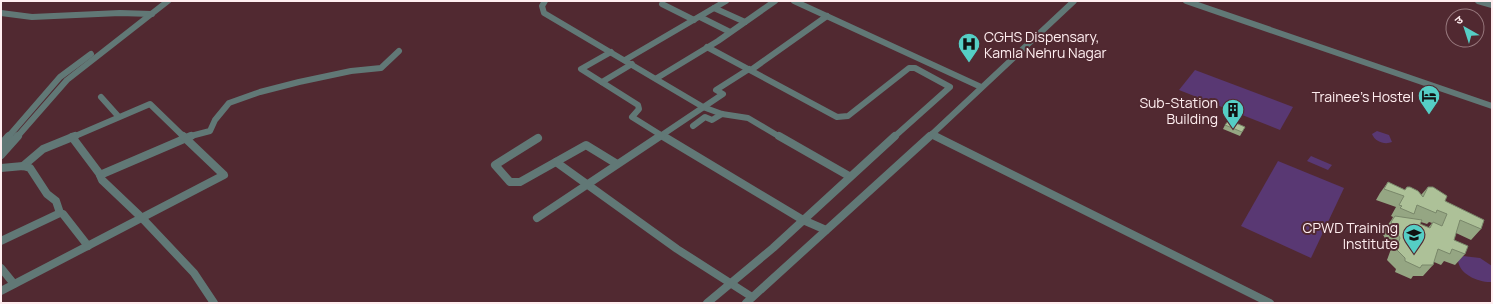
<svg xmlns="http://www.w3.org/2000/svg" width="1493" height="304" font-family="Manrope,'Noto Sans Devanagari',sans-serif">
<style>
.green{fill:#593873}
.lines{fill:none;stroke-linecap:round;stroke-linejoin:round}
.minor-far1{stroke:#617876;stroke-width:6}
.minor{stroke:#617876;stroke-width:8}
.wall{fill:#95a683;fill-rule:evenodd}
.building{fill:#adc198;stroke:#79876a}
.labels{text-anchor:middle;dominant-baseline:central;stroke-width:4;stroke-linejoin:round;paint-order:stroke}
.poi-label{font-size:14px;fill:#ffeef0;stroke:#512931;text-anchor:end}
</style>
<rect width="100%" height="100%" fill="#512931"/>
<g class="green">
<path d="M1195,70L1293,107L1280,130L1179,90Z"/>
<path d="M1377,131L1389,135L1392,142C1385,145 1375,142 1372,134Z"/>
<path d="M1311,156L1332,165L1328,170L1307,161Z"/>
<path d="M1278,161L1344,188L1311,258L1241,226Z"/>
<path d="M1463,256L1480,258L1492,266V282C1480,283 1459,275 1458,260Z"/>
</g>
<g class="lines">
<g class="minor-far1">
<path d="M545,1L542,6L544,13L703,107L722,114L748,118L780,137"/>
<path d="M794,1L981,87"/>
<path d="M1186,1L1492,106"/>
<path d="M1478,1L1492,5"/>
<path d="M662,4L694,20"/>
<path d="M714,8L745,22"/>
<path d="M1,13L32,17L120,13L152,14"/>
<path d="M700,17L730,32"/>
<path d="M707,47L837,117L848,116L909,68H915L950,87L894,137"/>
<path d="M611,52L581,69L638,105L639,109L632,117L664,137"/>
<path d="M625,60L726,1"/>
<path d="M751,70L827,16"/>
<path d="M657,78L718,41L775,1"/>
<path d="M602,82L632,64"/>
<path d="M101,97L118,116"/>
<path d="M693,126L705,117L712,120L722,114"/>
<path d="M932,134L937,137"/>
<path d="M8,137L60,77L91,54"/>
<path d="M17,137L67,80L168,1"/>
<path d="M73,137L150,104L184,137"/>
<path d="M187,137L210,131L215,120L229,103L260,92L299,82L351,71L381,68L399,51"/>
<path d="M659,137L723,94L716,90L749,69"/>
<path d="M929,137L1074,1"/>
</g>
<g class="minor">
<path d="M663,136L803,220L826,230"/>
<path d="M779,136L849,176"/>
<path d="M935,136L1270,303"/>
<path d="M72,137L99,173L102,180L142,218L194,273L214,303"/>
<path d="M538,138L495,165L510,182H520L586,145L617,164"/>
<path d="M1,145L9,136"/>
<path d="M1,155L18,136"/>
<path d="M556,162L677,249L752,297"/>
<path d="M23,166L43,149L75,136"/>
<path d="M1,168L23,166L30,168L47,194L56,201L60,213L63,214L88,246"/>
<path d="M100,175L191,136"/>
<path d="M537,218L660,136"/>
<path d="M1,241L60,213"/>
<path d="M1,268L14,284"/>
<path d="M1,291L224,175L183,136"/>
<path d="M707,303L773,248L895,136"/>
<path d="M746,303L930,136"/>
</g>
</g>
<g class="wall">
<path d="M1225,125L1245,127L1240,136L1223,129Z"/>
<path d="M1388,182L1405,190L1407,187L1421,195L1428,187L1445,201L1481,229L1471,240L1456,233L1454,240L1465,254L1455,265L1444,261L1441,265L1434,262L1433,265L1423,276H1413L1411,279L1395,272L1396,269L1387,260L1391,249L1382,233L1392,219L1393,217L1391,216L1396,207L1376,200L1380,193ZM1421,222L1427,224L1429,222L1432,223L1428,228L1420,224Z"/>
</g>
<g class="building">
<path d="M1229,120L1245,127L1242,132L1225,125Z"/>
<path d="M1388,182L1405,190L1407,187H1410L1418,191L1423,197L1428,187H1433L1447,196L1445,201L1484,220L1481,229L1460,220L1454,240L1468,246L1465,254L1452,249L1450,254L1438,249L1433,265H1422L1420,268L1405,261V258L1396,249L1400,238L1391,222L1395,216L1422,220L1420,224L1430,228L1433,222L1442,226L1447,214L1437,210L1436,213L1417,205L1414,214L1400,208L1402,206L1399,205L1404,196L1384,189Z"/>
</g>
<defs>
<g id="hospital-pin" transform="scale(1.15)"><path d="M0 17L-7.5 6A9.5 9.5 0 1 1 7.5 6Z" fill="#55cec5" stroke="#512931"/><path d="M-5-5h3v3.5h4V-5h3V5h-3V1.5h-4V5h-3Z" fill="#111"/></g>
<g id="hotel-pin" transform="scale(1.15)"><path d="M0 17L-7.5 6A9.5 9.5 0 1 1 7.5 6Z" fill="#55cec5" stroke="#512931"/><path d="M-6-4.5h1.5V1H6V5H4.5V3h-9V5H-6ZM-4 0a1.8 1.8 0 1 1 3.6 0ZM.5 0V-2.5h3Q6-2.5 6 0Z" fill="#111"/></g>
<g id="building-pin" transform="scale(1.15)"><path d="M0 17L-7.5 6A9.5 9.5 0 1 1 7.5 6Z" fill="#55cec5" stroke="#512931"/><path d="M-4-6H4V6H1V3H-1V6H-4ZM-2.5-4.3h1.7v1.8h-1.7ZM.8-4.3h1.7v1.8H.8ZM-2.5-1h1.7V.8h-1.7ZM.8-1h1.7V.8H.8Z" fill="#111"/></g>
<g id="university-pin" transform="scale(1.15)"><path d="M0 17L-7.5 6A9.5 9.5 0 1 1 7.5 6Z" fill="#55cec5" stroke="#512931"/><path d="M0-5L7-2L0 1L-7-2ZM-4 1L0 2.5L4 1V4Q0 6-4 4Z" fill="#111"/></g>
</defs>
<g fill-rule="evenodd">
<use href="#hospital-pin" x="969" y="44"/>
<use href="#hotel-pin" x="1429" y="96"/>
<use href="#building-pin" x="1233" y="110"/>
<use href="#university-pin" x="1414" y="235"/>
</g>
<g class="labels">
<g class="poi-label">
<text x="984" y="36" text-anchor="start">CGHS Dispensary,<tspan x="984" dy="16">Kamla Nehru Nagar</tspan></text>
<text x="1414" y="96">Trainee's Hostel</text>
<text x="1218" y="102">Sub-Station<tspan x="1218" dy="16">Building</tspan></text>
<text x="1398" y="227">CPWD Training<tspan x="1398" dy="16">Institute</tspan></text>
</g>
</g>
<rect width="1493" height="304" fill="none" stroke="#ffeef0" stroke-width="4"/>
<g transform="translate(1465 28) rotate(321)"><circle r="19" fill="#512931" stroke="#97787d"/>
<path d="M0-3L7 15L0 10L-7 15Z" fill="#55cec5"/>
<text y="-6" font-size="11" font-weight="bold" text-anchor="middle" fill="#ffeef0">उ</text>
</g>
</svg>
